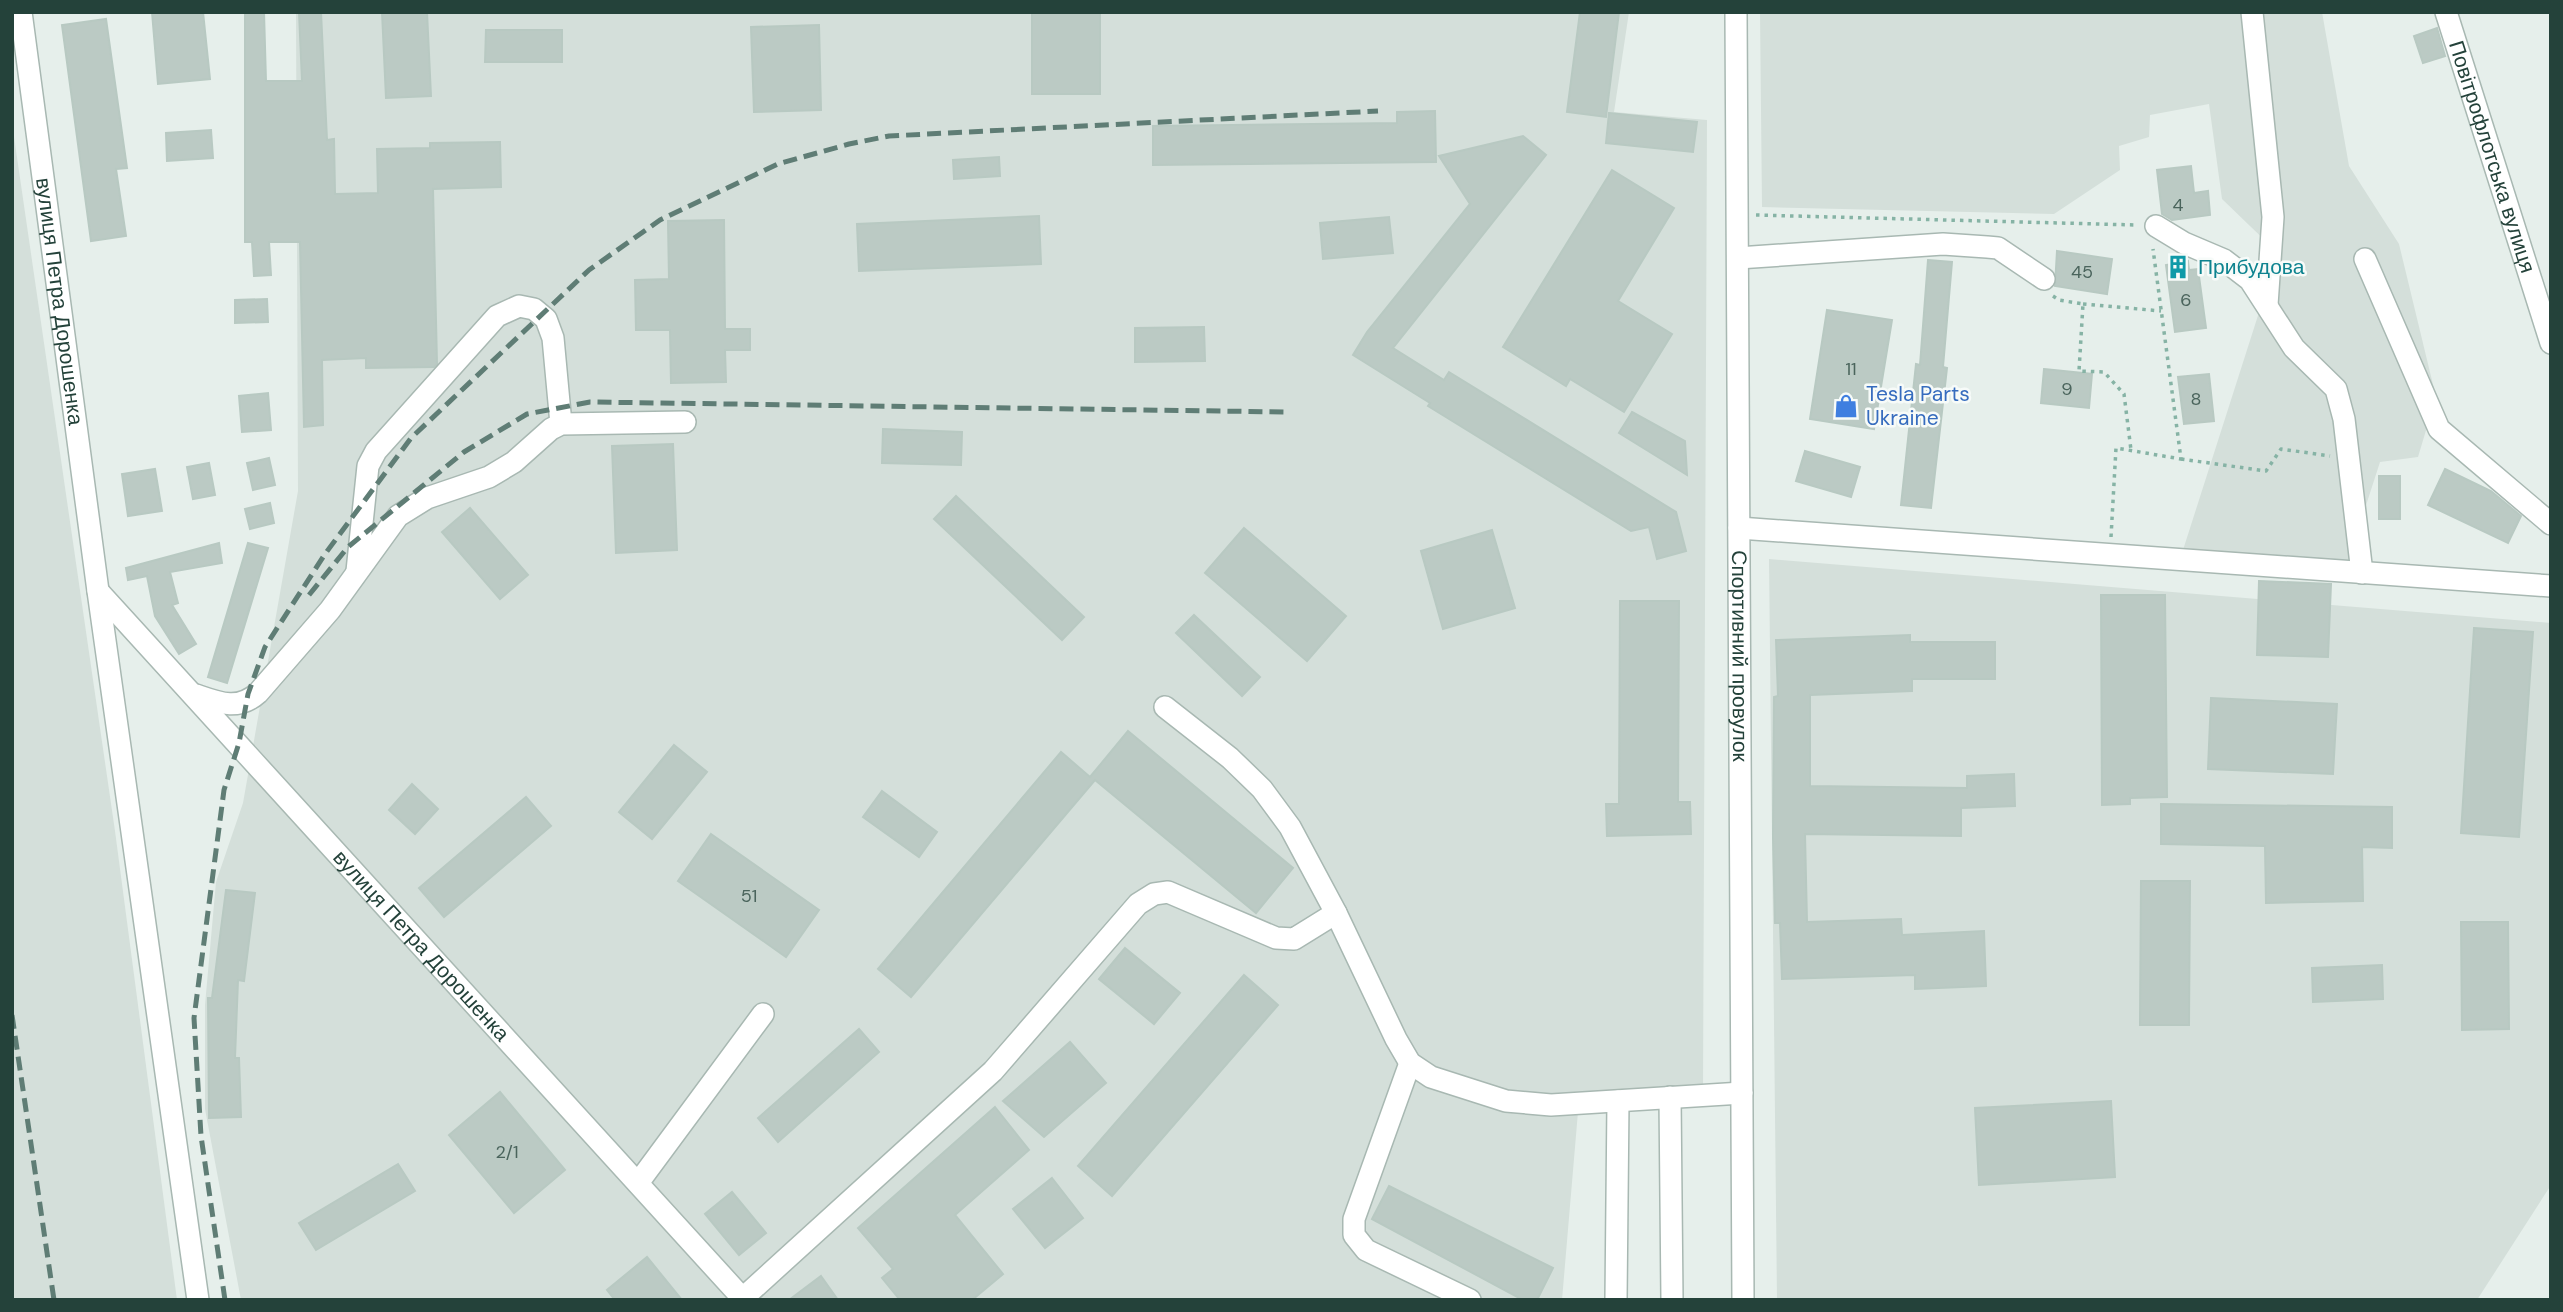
<svg xmlns="http://www.w3.org/2000/svg" width="2563" height="1312" font-family="'DM Sans',sans-serif">
<style>
.built{fill:#d4dfda}
.building{fill:#bbcac4;stroke:#b8c9c2;stroke-width:2}
.lines{fill:none;stroke-linecap:round;stroke-linejoin:round}
.minor-casing{stroke:#a8b8b2;stroke-width:24}
.path{stroke:#86b3a5;stroke-width:3.5;stroke-dasharray:3.5 5;stroke-linecap:butt}
.minor{stroke:#fff;stroke-width:21}
.rail{stroke:#5f7d75;stroke-width:5;stroke-dasharray:14 7;stroke-linecap:butt}
.labels{text-anchor:middle;dominant-baseline:central;stroke-width:5;stroke-linejoin:round;paint-order:stroke}
.number-label{font-size:18px;fill:#4a645c}
.street-label{font-size:21px;fill:#24423a;stroke:#f7fbf9}
.culture-label{font-size:21px;fill:#0d838f;stroke:#f7fbf9;text-anchor:start}
.shop-label{font-size:21px;fill:#366cbe;stroke:#f7fbf9;text-anchor:start}
</style>
<rect width="100%" height="100%" fill="#e6efeb"/>
<g class="built">
<path d="M296,12H1629L1614,112L1707,120L1703,1091L1579,1100L1562,1300H241L205,1109V1005L216,882L243,803L298,491Z"/>
<path d="M1760,12H2322L2349,166L2399,244L2436,397L2418,457L2380,462L2348,561L2183,550L2278,253L2222,199L2209,104L2150,115L2149,137L2119,146L2120,170L2054,214L1762,207Z"/>
<path d="M12,123L115,831L177,1300H12Z"/>
<path d="M1769,559L2551,623V1185L2477,1300H1777Z"/>
</g>
<g class="building">
<path d="M152,12H203L210,79L158,84Z"/>
<path d="M245,12H264L266,81H302L299,12H321L327,140L334,139L335,194L378,193L377,149L430,148V143L500,142L501,187L433,189L437,364L434,367L366,368V358L322,360L323,425L304,427L300,242H269L271,275L254,276L252,242H245Z"/>
<path d="M382,12H427L431,96L386,98Z"/>
<rect x="1032" y="12" width="68" height="82"/>
<path d="M1580,12H1619L1606,117L1567,112Z"/>
<path d="M106,19L127,168L116,169L126,236L91,241L62,25Z"/>
<path d="M819,25L821,110L754,112L751,27Z"/>
<path d="M2437,28L2445,56L2423,63L2414,36Z"/>
<path d="M486,30H562V62H485Z"/>
<path d="M1435,111L1436,162L1153,165V126L1397,123V112Z"/>
<path d="M1609,113L1697,122L1693,152L1606,143Z"/>
<path d="M211,130L213,158L167,161L166,133Z"/>
<path d="M1523,136L1546,155L1393,348L1444,380L1449,372L1676,512L1686,551L1657,559L1649,527L1631,531L1428,406L1430,403L1353,355L1367,332L1470,204L1439,156Z"/>
<path d="M999,157L1000,176L954,179L953,160Z"/>
<path d="M2191,166L2194,193L2208,191L2210,215L2172,220L2162,214L2157,170Z"/>
<path d="M1612,170L1674,208L1618,301L1672,334L1624,412L1570,379L1566,386L1503,347Z"/>
<path d="M1039,216L1041,264L859,271L857,224Z"/>
<path d="M1389,217L1393,253L1323,259L1320,223Z"/>
<path d="M724,220L725,329H750V350H725L726,382L671,383L670,330H636L635,280L669,279L668,221Z"/>
<path d="M2057,251L2112,259L2107,294L2055,286Z"/>
<path d="M1928,260L1952,262L1943,367L1947,368L1931,508L1901,505L1916,364L1920,365Z"/>
<path d="M2188,261L2189,270L2198,269L2206,328L2175,332L2166,265Z"/>
<path d="M267,299L268,322L235,323V300Z"/>
<path d="M1827,310L1892,320L1874,429L1810,419Z"/>
<path d="M1204,327L1205,361L1135,362V328Z"/>
<path d="M2044,369L2092,374L2089,408L2041,403Z"/>
<path d="M2209,374L2214,421L2184,424L2178,377Z"/>
<path d="M268,393L271,430L242,432L239,396Z"/>
<path d="M1632,412L1685,441L1687,475L1619,433Z"/>
<path d="M883,429L962,432L961,465L882,463Z"/>
<path d="M673,444L677,550L616,553L612,446Z"/>
<path d="M1805,451L1860,467L1851,497L1796,481Z"/>
<path d="M269,458L275,485L253,490L247,463Z"/>
<path d="M209,463L215,495L193,499L187,467Z"/>
<path d="M155,469L162,511L128,516L122,474Z"/>
<path d="M2445,469L2491,491L2521,516L2508,543L2428,505Z"/>
<rect x="2379" y="476" width="21" height="43"/>
<path d="M956,496L1084,617L1062,640L934,519Z"/>
<path d="M270,503L274,523L250,529L245,509Z"/>
<path d="M470,508L528,575L500,599L442,532Z"/>
<path d="M1244,528L1346,616L1307,661L1205,573Z"/>
<path d="M1492,530L1515,608L1443,629L1421,551Z"/>
<path d="M219,543L222,563L170,572L178,603L172,605L196,644L179,654L155,616L147,576L128,580L126,568Z"/>
<path d="M248,543L268,548L227,683L208,677Z"/>
<path d="M2259,581L2331,584L2328,657L2257,655Z"/>
<path d="M2101,595H2165L2167,797L2130,798V804L2102,805Z"/>
<path d="M1620,601H1679L1678,802H1690L1691,834L1607,836L1606,804H1619Z"/>
<path d="M1194,615L1260,677L1242,696L1176,633Z"/>
<path d="M2474,628L2533,632L2519,837L2461,833Z"/>
<path d="M1910,635V642H1995V679H1912V691L1810,695V786L1967,788V776L2014,774L2015,806L1961,808V836L1805,834L1807,922L1901,919L1902,935L1984,931L1986,986L1915,989V975L1782,979L1780,923H1775L1773,837L1774,697L1778,696L1776,640Z"/>
<path d="M2211,698L2337,704L2333,774L2208,769Z"/>
<path d="M1128,731L1293,868L1256,913L1095,780L911,997L878,969L1061,752L1090,777Z"/>
<path d="M674,745L707,772L652,839L619,812Z"/>
<path d="M412,784L438,809L415,834L389,810Z"/>
<path d="M882,791L937,832L919,857L863,817Z"/>
<path d="M526,797L551,826L444,917L419,888Z"/>
<path d="M2161,804L2392,807V848L2362,847L2363,901L2266,903L2265,846L2161,844Z"/>
<path d="M711,834L819,910L786,957L678,881Z"/>
<path d="M2141,881H2190L2189,1025H2140Z"/>
<path d="M226,890L255,893L244,981L238,980L235,1058H239L241,1117L209,1118L208,998H212Z"/>
<path d="M2461,922H2508L2509,1029L2462,1030Z"/>
<path d="M1125,948L1180,993L1154,1024L1099,979Z"/>
<path d="M2382,965L2383,999L2313,1002L2312,968Z"/>
<path d="M1244,975L1278,1005L1112,1196L1078,1166Z"/>
<path d="M859,1029L879,1052L778,1142L758,1118Z"/>
<path d="M1070,1042L1106,1083L1044,1137L1003,1101Z"/>
<path d="M500,1092L565,1170L514,1213L449,1135Z"/>
<path d="M2111,1101L2115,1177L1979,1185L1975,1108Z"/>
<path d="M995,1107L1029,1150L955,1215L1003,1274L972,1300H900L882,1278L893,1269L858,1228Z"/>
<path d="M398,1164L415,1191L316,1250L299,1223Z"/>
<path d="M1052,1178L1083,1218L1045,1248L1013,1209Z"/>
<path d="M1389,1186L1553,1268L1537,1300H1523L1372,1219Z"/>
<path d="M732,1192L766,1233L739,1255L705,1214Z"/>
<path d="M647,1257L682,1300H615L607,1290Z"/>
<path d="M821,1276L838,1300H789Z"/>
</g>
<g class="lines">
<g class="minor-casing">
<g id="minor">
<path id="s1" d="M21,12L98,591L198,1300"/>
<path id="s2" d="M1736,12L1743,1300"/>
<path d="M2252,12L2273,217L2267,305"/>
<path id="s3" d="M2446,12L2551,343"/>
<path d="M2156,226L2184,243L2224,260L2250,280L2294,348L2336,389L2344,419L2362,573"/>
<path d="M1738,258L1943,244L1987,247L1998,248L2044,279"/>
<path d="M2365,259L2439,429L2551,524"/>
<path d="M1739,528L2551,586"/>
<path d="M357,571L368,466L376,451L497,316L519,306L534,309L546,319L553,338L561,424"/>
<path id="s4" d="M98,591L744,1300"/>
<path d="M196,695C219,703 238,711 258,693L330,610L398,516L427,498L489,477L514,462L551,429L561,424L685,422"/>
<path d="M1165,707L1230,758L1262,789L1290,827L1336,913L1396,1039L1410,1063L1431,1077L1506,1101L1551,1105L1742,1093"/>
<path d="M1410,1063L1354,1219V1235L1366,1250L1470,1300"/>
<path d="M1670,1097L1672,1300"/>
<path d="M638,1183L763,1014"/>
<path d="M743,1298L993,1071L1138,904L1154,894L1168,892L1276,938L1294,939L1336,913"/>
<path d="M1616,1300L1618,1101"/>
</g>
</g>
<g class="path">
<path d="M1756,215L2136,225"/>
<path d="M2053,296L2059,300L2083,304L2079,371L2104,372L2124,394L2131,450"/>
<path d="M2083,304L2161,311"/>
<path d="M2181,459L2266,471L2281,449L2330,456"/>
<path d="M2111,537L2116,448L2181,459L2153,249"/>
</g>
<use href="#minor" class="minor"/>
<g class="rail">
<path d="M309,595L348,547L464,452L527,414L590,402L1287,412"/>
<path d="M12,1015L54,1300"/>
<path d="M225,1300L201,1136L194,1018L224,790L239,743L248,694L265,647L325,554L411,438L589,270L660,220L778,164L849,144L889,136L1378,111"/>
</g>
</g>
<defs>
<g id="building-bare" transform="scale(1.89)"><path d="M-4-6H4V6H1V3H-1V6H-4ZM-2.5-4.3h1.7v1.8h-1.7ZM.8-4.3h1.7v1.8H.8ZM-2.5-1h1.7V.8h-1.7ZM.8-1h1.7V.8H.8Z" fill="#0f9aa8" stroke="#f7fbf9" stroke-width="2.5" paint-order="stroke"/></g>
<g id="shop-bare" transform="scale(1.89)"><path d="M-5-2.5h2.3a2.7 3.5 0 0 1 5.4 0H5L5.5 6h-11ZM-1.5-2.5h3a1.5 2.3 0 0 0-3 0Z" fill="#3f7fe0" stroke="#f7fbf9" stroke-width="2.5" paint-order="stroke"/></g>
</defs>
<g fill-rule="evenodd">
<use href="#building-bare" x="2178" y="267"/>
<use href="#shop-bare" x="1846" y="406"/>
</g>
<g class="labels">
<g class="number-label">
<text x="2178" y="205">4</text>
<text x="2082" y="272">45</text>
<text x="2186" y="300">6</text>
<text x="1851" y="369">11</text>
<text x="2067" y="389">9</text>
<text x="2196" y="399">8</text>
<text x="749" y="896">51</text>
<text x="507" y="1152">2/1</text>
</g>
<g class="street-label">
<text stroke="none"><textPath href="#s3" startOffset="152">Повітрофлотська вулиця</textPath></text>
<text stroke="none"><textPath href="#s1" startOffset="292">вулиця Петра Дорошенка</textPath></text>
<text stroke="none"><textPath href="#s2" startOffset="644">Спортивний провулок</textPath></text>
<text stroke="none"><textPath href="#s4" startOffset="480">вулиця Петра Дорошенка</textPath></text>
</g>
<g class="culture-label">
<text x="2198" y="267">Прибудова</text>
</g>
<g class="shop-label">
<text x="1866" y="394">Tesla Parts<tspan x="1866" dy="24">Ukraine</tspan></text>
</g>
</g>
<rect width="2563" height="1312" fill="none" stroke="#24423a" stroke-width="28"/>
</svg>
